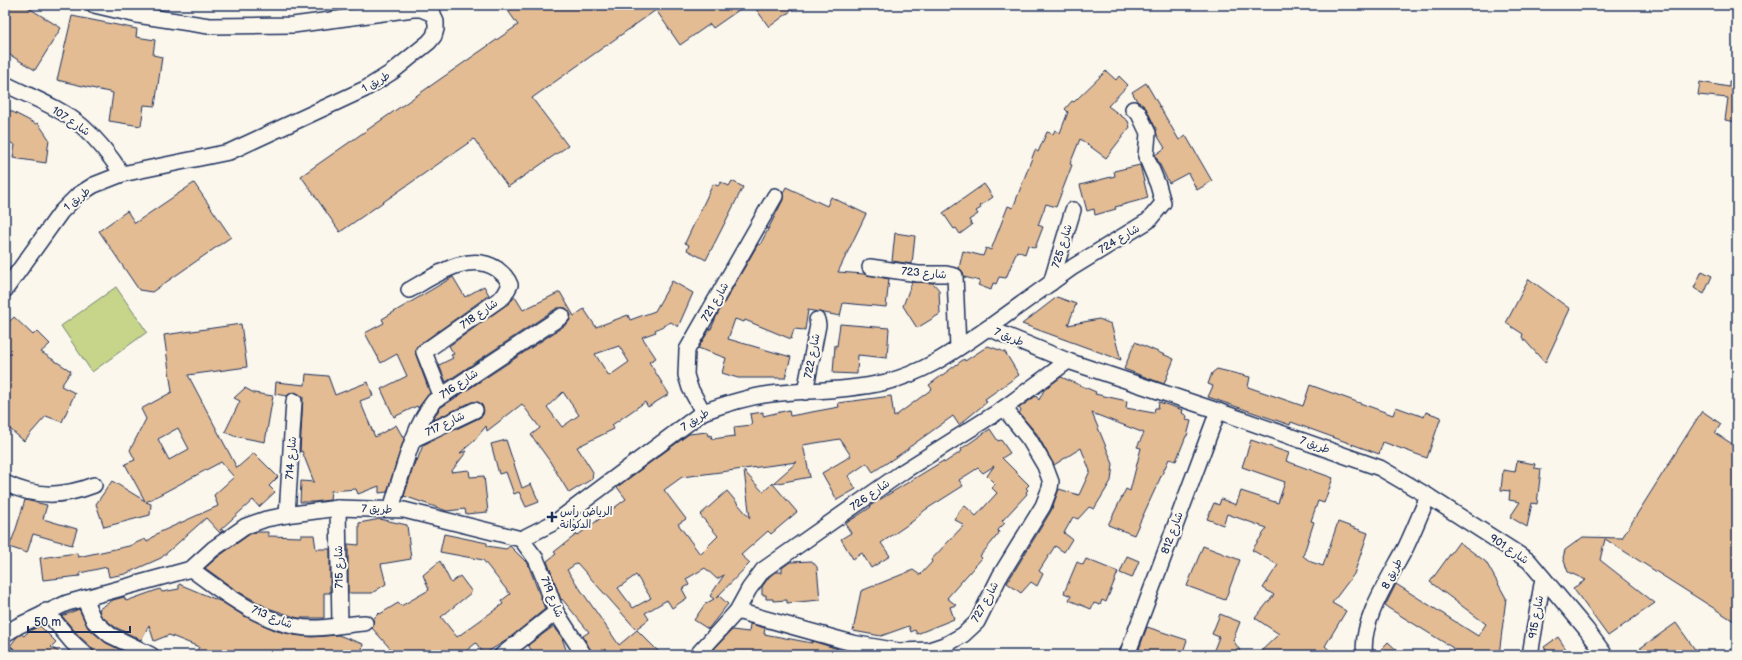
<svg xmlns="http://www.w3.org/2000/svg" width="1742" height="660" font-family="'Balsamiq Sans','Playpen Sans Arabic',sans-serif">
<style>
.pitch{fill:#c6d589;stroke:#708274}
.building{fill:#e3bc94;stroke:#1b2f5e;fill-rule:evenodd}
.lines{fill:none;stroke-linecap:round;stroke-linejoin:round}
.minor-casing{stroke:#1b2f5e;stroke-width:18}
.minor{stroke:#fbf7ec;stroke-width:15}
.poi-dot{fill:#1b2f5e;stroke:#fbf7ec;stroke-width:1.5}
.labels{text-anchor:middle;dominant-baseline:central;stroke-width:4;stroke-linejoin:round;paint-order:stroke}
.street-label{font-size:11px;fill:#1b2f5e;stroke:#fbf7ec}
.poi-label{font-size:11px;fill:#1b2f5e;stroke:#fbf7ec;text-anchor:start}
</style>
<rect width="100%" height="100%" fill="#fbf7ec"/>
<filter id="ink" filterUnits="userSpaceOnUse"><feTurbulence type="fractalNoise" baseFrequency=".025" numOctaves="2"/><feDisplacementMap in="SourceGraphic" scale="8" xChannelSelector="R" yChannelSelector="G"/><feConvolveMatrix kernelMatrix="1 2 1 2 8 2 1 2 1" color-interpolation-filters="sRGB"/></filter>
<g filter="url(#ink)">
<path class="pitch" d="M116,287L147,332L92,372L61,326Z"/>
<g class="building">
<path d="M5,5H24L61,28L35,70L5,52Z"/>
<path d="M504,5H746L713,28L710,24L680,45L656,10L532,98L568,146L508,187L474,139L340,232L301,176L518,25Z"/>
<path d="M753,5H799L769,27Z"/>
<path d="M72,16L137,29L136,37L155,40L153,55L162,57L155,106L144,105L141,126L109,121L113,93L57,80Z"/>
<path d="M1106,71L1116,80L1119,76L1128,85L1108,106L1128,121L1130,127L1106,158L1080,139L1070,164L1072,165L1056,207L1046,204L1038,225L1043,227L1035,248L1028,245L1025,254L1017,251L1006,278L999,277L996,284L993,283L991,290L978,285L980,281L964,277L963,272L959,268L963,251L983,256L986,248L991,250L1008,206L1013,208L1035,150L1038,152L1047,132L1053,134L1055,130L1060,133L1068,112L1065,109L1072,101L1074,102Z"/>
<path d="M1729,81H1737V122L1725,120L1728,98L1698,95L1700,82L1729,87Z"/>
<path d="M1146,83L1179,140L1186,136L1212,181L1197,190L1188,173L1169,183L1155,155L1165,148L1157,135L1156,129L1146,108L1137,101L1132,92Z"/>
<path d="M5,108L36,124L38,123L49,139L46,163L13,158L15,145L5,140Z"/>
<path d="M1140,165L1148,198L1115,207L1116,209L1095,215L1094,209L1087,211L1080,185L1115,176L1114,171Z"/>
<path d="M732,181L743,187L706,260L687,250L689,245L685,243L713,184L718,186L721,182L729,186Z"/>
<path d="M194,183L231,237L152,292L139,290L99,231L127,211L135,223Z"/>
<path d="M984,184L993,197L980,206L981,208L976,211L978,214L969,220L972,225L960,234L956,228L954,229L943,213Z"/>
<path d="M786,187L827,206L831,197L866,214L838,272L864,274L889,279L886,307L843,303L840,316L808,310L805,330L794,329L791,339L745,320L744,322L735,319L728,339L791,357L785,378H738L722,373L726,358L698,348L710,329H711L717,315L758,244L760,245L783,200V193Z"/>
<path d="M895,233L915,236L912,264L892,261Z"/>
<path d="M1702,271L1712,276L1704,294L1694,288Z"/>
<path d="M453,277L465,297L484,286L489,295L416,347V355L430,393L418,408L417,406L394,417L381,389L407,376L397,354L381,363L365,333L384,323L382,319Z"/>
<path d="M1529,279L1570,309L1545,363L1522,337L1523,334L1506,323Z"/>
<path d="M672,281L693,293L678,327L671,322L655,330L656,332L642,337L656,358L649,362L669,394L648,407L645,402L612,425L614,429L577,447L593,472L592,479L569,493L549,460L531,435L540,428L522,404L487,431L486,426L474,441L460,453L467,451L451,472L469,470L470,477L484,476L488,512L466,514L465,509L447,511L404,496L416,459L417,461L423,445L479,418L483,415L484,410L480,403L472,402L432,421L440,408L567,324L570,320L571,315L566,308H557L446,382L439,365L453,358L451,355L454,354L449,346L509,303L515,297L523,310L560,292L574,316L584,309L596,327L628,315L630,320L655,311ZM619,346L629,362L609,376L595,354ZM563,392L579,415L562,427L547,407Z"/>
<path d="M912,282L933,283L939,290L940,314L917,328L903,306Z"/>
<path d="M1057,297L1076,304L1068,325L1099,319L1111,324L1121,360L1022,324Z"/>
<path d="M14,317L33,335L37,331L50,344L41,352L71,371L61,386L75,393L62,422L46,416L24,441L5,425V359L10,354L5,349V326Z"/>
<path d="M241,324L247,367L188,375L237,468L254,453L278,477L269,486L275,492L259,507L253,500L220,530H224L220,533L206,518L161,558L125,574L109,577L107,567L80,573V576L43,580L40,558L77,553L78,557L129,546L145,539L147,542L158,533L218,506L214,495L234,477L221,462L146,502L151,504L150,515L104,527L96,504L112,481L145,501L125,464L135,460L130,450L146,419L141,409L172,392L164,335ZM178,428L189,449L169,460L158,439Z"/>
<path d="M840,324L889,328L887,358L858,355L857,374L833,373L835,345L837,346Z"/>
<path d="M1135,342L1174,359L1164,384L1124,369Z"/>
<path d="M988,346L1005,352L1019,375L985,399L987,402L959,425L953,416L908,448V449L873,472L867,463L848,476L856,489L837,500L822,473L851,456L840,439L803,445L810,477L773,484L797,512L771,534L768,531L741,555L750,563L716,598L719,596L728,604L708,629L694,620L705,604L714,599L710,596L724,575L717,579L705,568L686,579L689,585L682,589L687,598L672,608L667,600L645,613L649,619L636,629L577,563L567,570L619,645L637,630L662,655H593L583,636L589,632L562,599L561,600L547,561L556,554L554,552L577,534L578,535L626,499L617,487L689,434L707,432L708,436L711,435L712,439L735,436L734,427L752,425L750,414L763,412V416L789,410L790,416L839,407L838,403L891,396L894,417L932,389L929,385L964,359L965,361ZM797,462L763,492L744,471L750,518L727,491L700,515L718,536L700,554L678,524L686,519L664,490L682,477ZM636,575L651,598L633,608L618,588Z"/>
<path d="M1217,369L1250,377L1248,387L1303,406L1310,385L1393,415L1396,407L1424,417L1426,412L1441,417L1427,458L1383,442L1379,454L1291,422L1290,425L1208,397L1213,386L1208,384L1212,373Z"/>
<path d="M306,374L328,376L335,395L368,382L373,396L360,401L375,437L396,425L404,439L387,492L379,493V486L358,494L356,489L331,491L330,500L314,502H300L301,481L314,482L302,451L300,452L303,397L295,392L287,396L275,394L276,382L305,385Z"/>
<path d="M1061,377L1096,392L1095,394L1127,401L1126,408L1154,413L1155,408H1158L1159,402L1183,410L1182,413L1187,416L1186,420L1191,421L1187,436H1186L1176,461L1169,459L1134,535L1108,525L1126,489L1130,491L1141,448L1137,447L1144,433L1092,413L1113,464L1111,481L1094,509L1089,507L1078,519L1073,517L1064,533L1072,539L1064,552L1055,546L1039,571L1043,574L1037,586L1031,582L1021,593L1007,583L1051,511L1059,489L1079,495L1090,471L1081,448L1054,465L1037,434L1019,413L1021,411L1019,408L1036,396L1039,400L1044,390Z"/>
<path d="M245,388L254,393L273,396L265,442L234,436L225,432L240,401L234,398Z"/>
<path d="M1702,411L1721,424L1715,433L1737,447V623L1605,539L1600,560L1655,603L1608,636L1573,588L1586,580L1568,572L1563,558L1565,550L1583,537L1622,538Z"/>
<path d="M990,429L998,441L1001,440L1010,453L1002,458L1029,485L1026,488L1028,490L1026,492L1027,494L1002,521L1005,523L998,530L999,533L992,542L980,556L982,558L947,598L956,605L950,607L954,619L917,634L915,630L911,632L909,626L881,636L853,631L861,591L913,570L920,575L932,562L931,560L964,525L954,519L964,505L976,516L997,493L992,488L995,484L987,476L994,466L983,473L978,468L959,480L963,486L925,510L913,521L881,543L890,556L871,568L862,553L853,559L841,539L851,533L845,524L871,507L870,506L876,502L943,461L944,463L962,451L961,449Z"/>
<path d="M506,440L522,488L531,484L539,502L526,507L519,492L514,494L506,472L499,474L491,444Z"/>
<path d="M1251,440L1289,453L1286,461L1333,478L1324,503L1318,501L1311,521L1314,522L1303,556L1311,562L1323,566L1338,522L1368,533L1354,574L1332,603L1346,611L1325,646L1335,655H1257L1279,634L1255,618L1274,595L1263,588L1278,565L1252,550L1267,528L1227,514L1223,525L1207,519L1214,503L1219,505L1221,499L1236,505L1241,491L1278,503L1285,482L1242,467Z"/>
<path d="M1517,461L1535,464L1534,468L1541,469L1537,504L1532,503L1527,527L1510,517L1520,502L1509,500L1510,491L1501,490L1503,470L1515,472Z"/>
<path d="M25,500L47,505L43,519L77,529L72,545L33,534L27,553L9,547L15,532Z"/>
<path d="M380,519L407,525L411,559L381,564L386,584L372,593H348V544L359,545V523Z"/>
<path d="M257,532H268V536L301,537V535H314L316,549H330V593H324V618H298L268,608L237,591L205,568L219,556L250,534Z"/>
<path d="M444,534L487,543V546L506,549L510,546L528,564L545,609L507,640L484,654L476,643L461,655H396L372,628L374,623L373,619L379,613L380,614L398,603L401,606L429,590L423,575L440,561L451,583L460,576L472,592L441,617L457,637L503,604L501,601L510,594L483,560L440,552Z"/>
<path d="M1459,542L1486,562L1506,598L1499,655H1452L1453,648L1385,606L1396,584L1478,636L1486,624L1430,582Z"/>
<path d="M1203,546L1240,560L1225,600L1187,586Z"/>
<path d="M1127,556L1139,561L1132,578L1120,573Z"/>
<path d="M1086,559L1118,572L1106,602L1102,600L1100,605L1094,603L1091,609L1069,600L1071,596L1064,593L1077,562L1083,565Z"/>
<path d="M812,561L817,567L820,600L787,603V600L773,601V599H766V595H762V587L769,577L775,572H782V568L790,562Z"/>
<path d="M179,584L222,602L244,616L277,631L295,635L312,637L338,635L363,644L361,655H281L263,651L261,655H195L199,647L169,635L154,641L149,625L141,640L115,627L101,616L99,609L113,600L124,597L126,601L160,589L162,592L179,589Z"/>
<path d="M79,609L88,628L106,643L125,652L118,655H97L95,653L92,648L79,636L62,616Z"/>
<path d="M1220,614L1240,622L1233,640L1243,655H1212L1219,637L1212,634Z"/>
<path d="M1676,623L1699,655H1644L1639,649Z"/>
<path d="M750,624L765,628L764,634L812,643V641L838,649L837,655H768L769,653L741,652L740,655H712L715,648L732,630L749,632Z"/>
<path d="M40,626L56,642L51,647L63,655H17L16,651L10,646L17,637L21,634L24,636L29,631Z"/>
<path d="M554,626L562,638L568,655H535L528,645Z"/>
<path d="M1147,627L1187,640L1182,655H1158L1139,649Z"/>
<path d="M1558,637L1570,655H1549L1544,647Z"/>
<path d="M1388,642L1402,655H1376Z"/>
</g>
<g class="lines">
<g class="minor-casing">
<g id="minor">
<path d="M5,84C31,97 61,108 83,127C99,141 111,157 122,174"/>
<path d="M870,267L918,274H946L955,276L958,348"/>
<path d="M1051,283L1073,210"/>
<path d="M5,290L61,212L78,195L94,185L122,174L229,152L365,89L392,72L429,42L434,36L436,29V22L433,14L421,9H413L293,25L209,26L137,15L94,5"/>
<path d="M409,290C433,277 469,250 497,269C503,274 507,277 510,285L504,296L424,352L441,395"/>
<path d="M988,328L1073,267L1148,221L1163,203L1158,185L1146,156L1148,133L1138,112L1133,109"/>
<path d="M805,392L818,325L817,320"/>
<path d="M703,412L690,388L686,375L687,350L775,196"/>
<path d="M414,439L475,410"/>
<path d="M5,483C35,498 63,497 94,485"/>
<path d="M338,508L340,625"/>
<path d="M391,509C402,475 412,428 434,401L562,316"/>
<path d="M287,515L294,401"/>
<path d="M521,539L536,559L544,578L556,612L584,655"/>
<path d="M191,569C223,593 270,629 313,628C330,628 348,624 365,623"/>
<path d="M84,598L94,621L110,635L151,655"/>
<path d="M46,611L72,642L86,655"/>
<path d="M737,611L852,643L899,651L929,650L947,644L963,635L977,622L1000,576L1043,506L1050,488L1051,482L1045,466L1029,439L1004,408"/>
<path d="M5,634L18,626L67,603L191,569L213,549L246,526L266,519L293,514L338,508L404,510L521,539L557,521L703,412C725,404 747,397 771,394C809,390 848,391 886,382C926,372 954,351 988,328L1068,361L1218,411L1380,468L1428,496L1529,561L1586,629L1605,655"/>
<path d="M5,653L8,655"/>
<path d="M502,655L556,612"/>
<path d="M697,655L737,611L749,589L763,570L904,471L1004,408L1068,361"/>
<path d="M1127,655L1218,411"/>
<path d="M1365,655C1359,622 1391,576 1406,547C1414,530 1421,513 1428,496"/>
<path d="M1530,655L1543,578"/>
</g>
</g>
<use href="#minor" class="minor"/>
</g>
</g>
<path class="poi-dot" d="M550 511h4v4h4v4h-4v4h-4v-4h-4v-4h4z"/>
<g class="labels">
<g class="street-label">
<text transform="translate(376 82) rotate(-30)">طريق 1</text>
<text transform="translate(71 121) rotate(34)">شارع 107</text>
<text transform="translate(77 199) rotate(-39)">طريق 1</text>
<text transform="translate(1119 239) rotate(-31)">شارع 724</text>
<text transform="translate(1062 246) rotate(-73)">شارع 725</text>
<text transform="translate(924 273) rotate(5)">شارع 723</text>
<text transform="translate(715 302) rotate(-60)">شارع 721</text>
<text transform="translate(479 314) rotate(-35)">شارع 718</text>
<text transform="translate(1009 337) rotate(22)">7 طريق</text>
<text transform="translate(812 356) rotate(-79)">شارع 722</text>
<text transform="translate(459 384) rotate(-34)">شارع 716</text>
<text transform="translate(695 420) rotate(-33)">7 طريق</text>
<text transform="translate(445 424) rotate(-26)">شارع 717</text>
<text transform="translate(1315 445) rotate(19)">7 طريق</text>
<text transform="translate(291 458) rotate(-86)">شارع 714</text>
<text transform="translate(870 495) rotate(-35)">شارع 726</text>
<text transform="translate(377 509) rotate(1)">7 طريق</text>
<text transform="translate(1172 533) rotate(-70)">شارع 812</text>
<text transform="translate(1509 549) rotate(34)">شارع 901</text>
<text transform="translate(339 567) rotate(-91)">شارع 715</text>
<text transform="translate(1392 574) rotate(-63)">طريق 8</text>
<text transform="translate(552 597) rotate(68)">شارع 719</text>
<text transform="translate(985 602) rotate(-61)">شارع 727</text>
<text transform="translate(272 617) rotate(22)">شارع 713</text>
<text transform="translate(1536 617) rotate(-80)">شارع 915</text>
</g>
<g class="poi-label">
<text x="560" y="511">الرياض رأس<tspan x="560" dy="13">الدكوانة</tspan></text>
</g>
</g>
<rect width="1742" height="660" fill="none" stroke="#fbf7ec" stroke-width="20"/>
<rect x="10" y="10" width="1722" height="640" fill="none" stroke="#1b2f5e" stroke-width="1.5" filter="url(#ink)"/>
<path d="M28 626v6h102v-6" fill="none" stroke="#1b2f5e" stroke-width="2"/>
<text x="34" y="626" font-size="12" fill="#1b2f5e" stroke="#fbf7ec" stroke-width="3" paint-order="stroke">50 m</text>
</svg>
